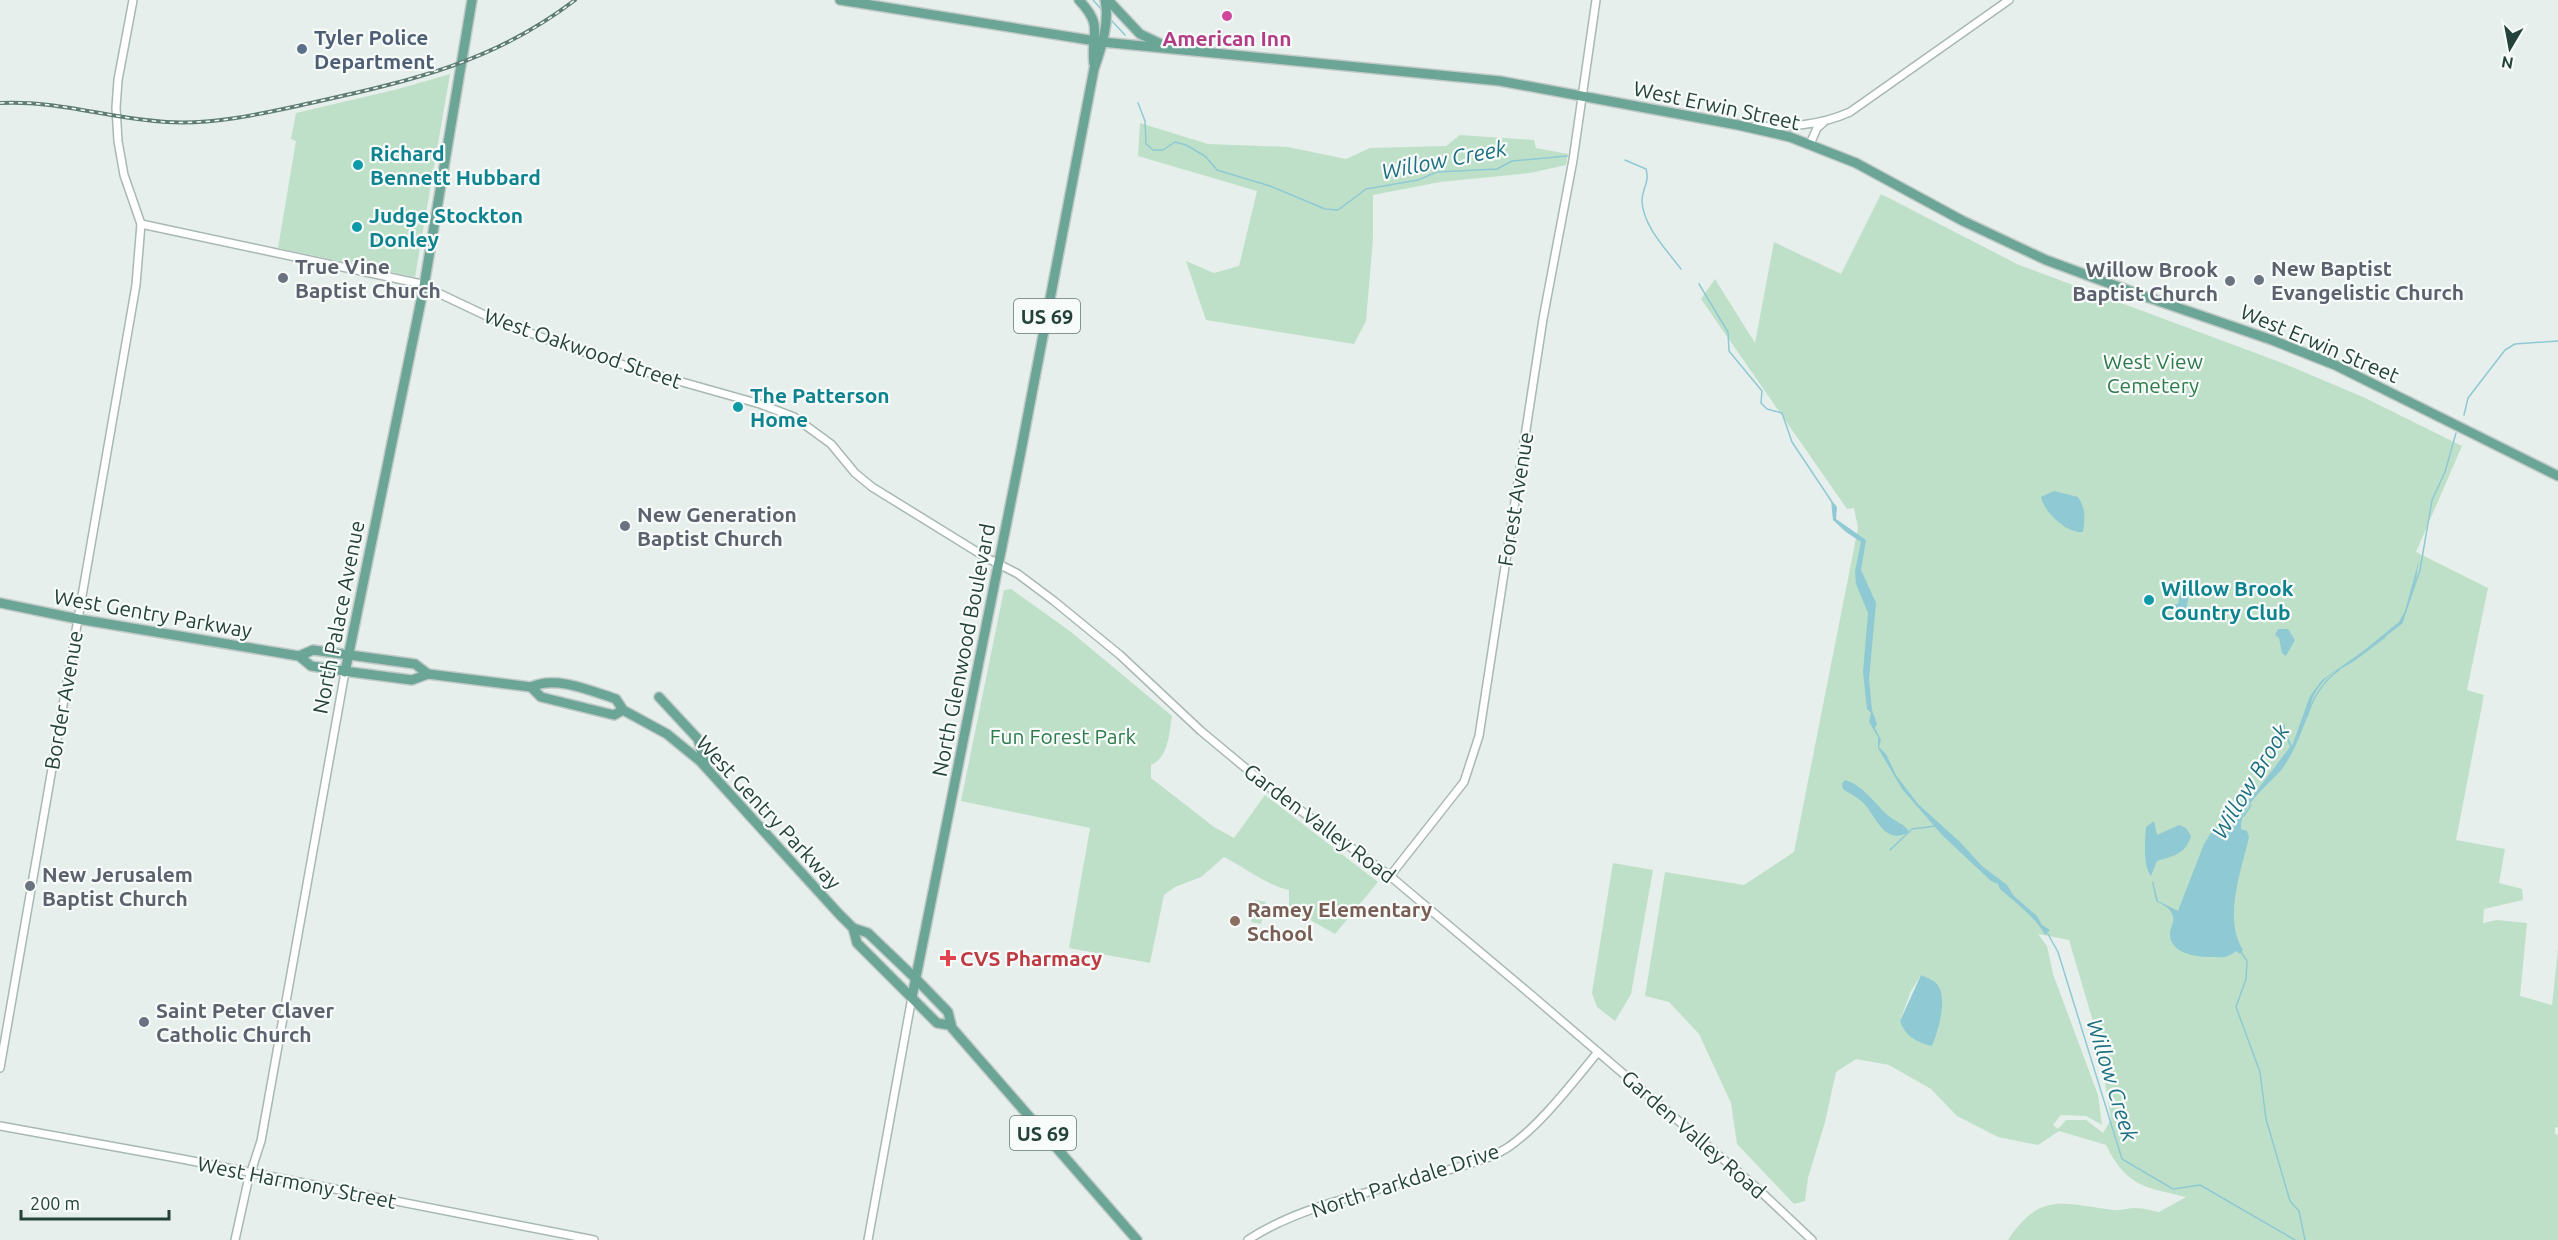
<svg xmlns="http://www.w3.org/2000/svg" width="2558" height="1240" font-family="Ubuntu,sans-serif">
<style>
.green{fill:#bfe0c8;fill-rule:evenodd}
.water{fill:#8ec9d4}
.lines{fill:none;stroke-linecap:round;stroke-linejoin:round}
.stream{stroke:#8ec9d4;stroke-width:1.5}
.minor-casing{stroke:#a8b8b2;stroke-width:10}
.major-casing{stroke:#c2cac8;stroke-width:12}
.minor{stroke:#fff;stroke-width:7}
.major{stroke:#6aa596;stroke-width:9}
.rail-casing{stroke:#5f7d75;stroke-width:4}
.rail{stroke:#f7fbf9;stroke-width:1.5;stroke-dasharray:4.5;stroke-linecap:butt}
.hotel-dot{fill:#d1479c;stroke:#f7fbf9;stroke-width:2}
.service-dot{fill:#5c6f8a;stroke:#f7fbf9;stroke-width:2}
.culture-dot{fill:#0f9aa8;stroke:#f7fbf9;stroke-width:2}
.worship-dot{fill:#6b7280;stroke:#f7fbf9;stroke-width:2}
.education-dot{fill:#8d6e63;stroke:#f7fbf9;stroke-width:2}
.health-dot{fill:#e0444e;stroke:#f7fbf9;stroke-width:2}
.labels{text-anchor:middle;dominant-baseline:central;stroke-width:4.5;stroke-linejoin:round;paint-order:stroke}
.shield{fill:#f7fbf9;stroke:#637a73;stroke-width:1.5}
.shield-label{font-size:20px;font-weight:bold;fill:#24423a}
.service-label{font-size:21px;font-weight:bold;fill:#4e5e75;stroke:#f7fbf9;text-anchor:start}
.hotel-label{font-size:21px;font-weight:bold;fill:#b23c85;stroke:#f7fbf9}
.street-label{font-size:21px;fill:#24423a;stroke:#f7fbf9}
.culture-label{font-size:21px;font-weight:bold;fill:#0d838f;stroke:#f7fbf9;text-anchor:start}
.worship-label{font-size:21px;font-weight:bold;fill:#5b616d;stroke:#f7fbf9;text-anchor:start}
.park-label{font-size:21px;fill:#2d7a4b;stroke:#f7fbf9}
.education-label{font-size:21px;font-weight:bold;fill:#785e54;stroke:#f7fbf9;text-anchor:start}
.health-label{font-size:21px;font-weight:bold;fill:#be3a42;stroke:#f7fbf9;text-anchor:start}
.water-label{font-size:22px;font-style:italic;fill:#1c6f80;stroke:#f7fbf9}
</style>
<rect width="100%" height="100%" fill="#e6efeb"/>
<g class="green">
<path d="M450,74L415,277L278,248L296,141L291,139L296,113L398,89Z"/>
<path d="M1140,123L1208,144L1288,147L1346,159L1370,148L1446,146L1460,135L1534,140L1536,148L1568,154L1566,165L1530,173L1440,182L1373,195V239L1366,321L1354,344L1206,320L1186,261L1214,273L1239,266L1257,191L1138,156Z"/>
<path d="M1881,194L2019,265L2285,364L2363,397L2462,446L2416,552L2488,588L2467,690L2484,695L2456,840L2505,849L2499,883L2522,889L2523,900L2484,909L2483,923L2497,920L2527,923L2520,996L2552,1005L2558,949V1127L2555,1128V1134L2558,1135V1240H2008C2040,1191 2064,1204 2113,1210C2121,1211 2129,1208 2136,1208C2144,1208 2152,1211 2159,1212L2186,1197C2144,1187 2127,1187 2106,1145L2059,1131L2038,1145L1998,1137L1957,1116L1931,1089L1889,1065L1856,1059L1836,1072L1825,1122L1808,1178L1805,1201L1794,1204L1737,1144L1731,1103L1699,1034L1669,1002L1645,996L1665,872L1744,885L1794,852L1858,528L1854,508L1847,509L1701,299L1715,279L1755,343L1774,242L1841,274ZM2038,934L2069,940L2097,1035L2111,1119L2103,1133L2086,1120H2066L2058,1129L2053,1125L2061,1115L2086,1116L2102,1125L2098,1095L2053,974L2047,946ZM1921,975L1942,1001L1932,1046L1900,1021L1911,991Z"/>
<path d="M1011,589L1071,632L1172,716C1169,733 1169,757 1151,765V778L1214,827L1234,838L1265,795L1378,882L1335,934L1289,908V890C1266,885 1246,868 1224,857L1201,877L1175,887L1164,895L1150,963L1069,948L1090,828L961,801L1004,590Z"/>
<path d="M1613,863L1653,870L1631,994L1615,1021L1597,1007L1592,993Z"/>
<path d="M1255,900L1266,902L1261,924L1251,922Z"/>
</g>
<g class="water">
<path d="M2054,491L2078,497C2086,509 2085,518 2083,532C2067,534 2044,512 2041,497Z"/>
<path d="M1831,500L1837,507L1836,519L1866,540L1861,570L1876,603L1869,679L1872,710L1877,724L1875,728L1881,740L1879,747L1886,754L1896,775L1918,804L1960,842L1982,866L2007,885L2014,896L2037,916L2042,925L2050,930L2045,935C2039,921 2014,901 2000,889L1998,884L1991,881L1942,835L1902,789L1878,748V737L1869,722L1871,713L1867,709L1863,672L1868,613L1856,584L1855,571L1861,542L1846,532L1833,520Z"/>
<path d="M2419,560L2416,579L2402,624L2363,653C2353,666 2333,669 2323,682C2309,699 2313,702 2306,720C2300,736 2292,756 2282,769C2268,786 2240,805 2241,829L2247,831L2249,837C2241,872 2223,918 2243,950L2240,954L2236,951C2226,959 2222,957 2210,957C2195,957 2170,953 2170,934C2170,927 2175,922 2173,916C2170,907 2163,905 2156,901L2152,882L2153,881L2158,901L2178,911L2204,844L2212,831L2240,804L2251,798L2290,747L2282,727L2285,724V731L2292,746L2310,696L2322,680L2362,652L2399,622L2405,611Z"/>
<path d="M2182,582L2191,584L2186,611L2173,608L2174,604H2178Z"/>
<path d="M2278,629H2288L2295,640L2286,656L2282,653L2279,638L2275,635Z"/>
<path d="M1845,780C1865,786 1875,805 1890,817C1896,822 1905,824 1909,832C1886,845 1878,821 1866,806C1861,799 1850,794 1843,789L1842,784Z"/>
<path d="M2154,821L2157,835L2179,825L2186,828L2191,836C2186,854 2173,856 2157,861L2151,876C2143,866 2145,840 2146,827Z"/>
<path d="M1921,975C1928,978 1937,981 1940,989C1946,1004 1938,1032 1932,1046C1916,1042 1905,1036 1900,1021Z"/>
</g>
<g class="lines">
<g class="stream">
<path d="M1093,0L1102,10"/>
<path d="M1111,20L1125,35"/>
<path d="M1138,103L1145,121L1146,144L1153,150H1163L1175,142L1186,145L1205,156L1217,170L1270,186L1325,209L1338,210L1366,189L1418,180L1437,172L1497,169L1512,161L1567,156"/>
<path d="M1625,160L1646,169C1650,183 1642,188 1642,201C1643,226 1666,249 1681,269"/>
<path d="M1699,284L1728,332L1729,351L1762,391L1761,403L1767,409L1782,413L1792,442L1832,502"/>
<path d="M2464,415L2468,398L2505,350L2515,344L2558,341"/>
<path d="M2402,622L2420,570L2432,500L2445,472L2456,433"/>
<path d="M2360,656L2385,637"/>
<path d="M2307,717C2313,697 2322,682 2339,670"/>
<path d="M2244,816L2251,805"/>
<path d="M1890,850L1912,829L1936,826"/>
<path d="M2048,934L2058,952L2122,1159L2173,1189L2200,1185L2295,1240"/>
<path d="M2241,952L2247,961L2246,979L2236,1007L2260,1072L2266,1119L2290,1201L2299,1211L2305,1240"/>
</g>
<g class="minor-casing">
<g id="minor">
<path d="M1755,126C1788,127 1819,126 1850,112L2009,0"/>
<path d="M1810,144L1817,128L1823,123"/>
<path d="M141,224L417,283L491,318L554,342L636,369L760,404L794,417L831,444L855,473L872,487L987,558L1018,574L1054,601L1120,655L1201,731L1266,785L1390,876L1529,993L1758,1189L1812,1240"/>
<path d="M1390,876L1464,782L1479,736L1543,319L1573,160L1596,0"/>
<path d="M0,1068L136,285L141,224L124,175L118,141L116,108L118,80L133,0"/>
<path d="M0,1126L182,1159L594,1240"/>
<path d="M235,1240L248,1181L261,1141L345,672"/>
<path d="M868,1240L912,997"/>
<path d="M1248,1240C1298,1206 1379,1190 1438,1173C1461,1166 1486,1161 1507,1148C1539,1127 1573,1082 1598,1052"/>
</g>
</g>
<g class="major-casing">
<g id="major">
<path d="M840,0L1102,42L1500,81L1738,125L1790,137L1856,163L1963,221L2046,260L2138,294L2272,340L2335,365L2558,476"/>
<path d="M1079,0C1105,28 1090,32 1094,64"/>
<path d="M1108,0L1140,34L1163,45"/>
<path d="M0,603L78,619L299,656L311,666L351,672L412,680L428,674L531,687C556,675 591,691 616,699L623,710L667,734L700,761L839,914L853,928L868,933L915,978L948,1012L952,1028L1137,1240"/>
<path d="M299,656L313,650L415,664L428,674"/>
<path d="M345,672L424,286L472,0"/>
<path d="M531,687L541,697L614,715L623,710"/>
<path d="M659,697L698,739L705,764"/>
<path d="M853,928L857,943L937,1023L949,1025"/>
<path d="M912,997L1020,456L1094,69C1101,49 1110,22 1105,0"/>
</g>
</g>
<use href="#minor" class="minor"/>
<use href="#major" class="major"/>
<g class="rail-casing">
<path id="rail" d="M0,103C57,100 111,119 167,122C216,125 264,113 311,103C409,81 493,63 575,0"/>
</g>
<use href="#rail" class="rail"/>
</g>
<circle class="hotel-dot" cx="1227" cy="16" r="6"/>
<circle class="service-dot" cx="302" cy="49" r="6"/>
<g class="culture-dot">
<circle cx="358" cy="165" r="6"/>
<circle cx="357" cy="227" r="6"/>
<circle cx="738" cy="407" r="6"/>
<circle cx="2149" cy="600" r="6"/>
</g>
<g class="worship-dot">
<circle cx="283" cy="278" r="6"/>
<circle cx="2259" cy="280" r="6"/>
<circle cx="2230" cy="281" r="6"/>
<circle cx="625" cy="526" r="6"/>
<circle cx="30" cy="886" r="6"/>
<circle cx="144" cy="1022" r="6"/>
</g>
<circle class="education-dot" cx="1235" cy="921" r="6"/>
<path class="health-dot" d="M945 949h6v6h6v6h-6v6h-6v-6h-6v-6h6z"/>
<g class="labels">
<g class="shield">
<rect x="1014" y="299" width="66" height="34" rx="4.5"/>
<rect x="1010" y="1116" width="66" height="34" rx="4.5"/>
</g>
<g class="shield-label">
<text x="1047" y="316">US 69</text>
<text x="1043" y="1133">US 69</text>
</g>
<g class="service-label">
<text x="314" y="37">Tyler Police<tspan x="314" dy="24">Department</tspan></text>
</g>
<g class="hotel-label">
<text x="1227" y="38">American Inn</text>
</g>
<g class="street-label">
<text transform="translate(1717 105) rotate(12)">West Erwin Street</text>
<text transform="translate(2320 343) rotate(23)">West Erwin Street</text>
<text transform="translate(583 348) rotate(19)">West Oakwood Street</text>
<text transform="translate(1515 499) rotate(-81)">Forest Avenue</text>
<text transform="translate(153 613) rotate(10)">West Gentry Parkway</text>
<text transform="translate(338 617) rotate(-79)">North Palace Avenue</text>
<text transform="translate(963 650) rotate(-79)">North Glenwood Boulevard</text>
<text transform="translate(63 700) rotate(-80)">Border Avenue</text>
<text transform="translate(769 812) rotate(47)">West Gentry Parkway</text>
<text transform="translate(1320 823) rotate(37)">Garden Valley Road</text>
<text transform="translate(1694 1134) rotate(41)">Garden Valley Road</text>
<text transform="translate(1405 1180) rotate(-18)">North Parkdale Drive</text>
<text transform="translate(297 1182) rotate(11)">West Harmony Street</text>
</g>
<g class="culture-label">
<text x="370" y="153">Richard<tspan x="370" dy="24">Bennett Hubbard</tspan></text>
<text x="369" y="215">Judge Stockton<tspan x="369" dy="24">Donley</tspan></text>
<text x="750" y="395">The Patterson<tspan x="750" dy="24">Home</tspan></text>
<text x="2161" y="588">Willow Brook<tspan x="2161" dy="24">Country Club</tspan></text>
</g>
<g class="worship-label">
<text x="295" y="266">True Vine<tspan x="295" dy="24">Baptist Church</tspan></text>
<text x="2271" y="268">New Baptist<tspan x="2271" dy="24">Evangelistic Church</tspan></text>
<text x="2218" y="269" text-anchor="end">Willow Brook<tspan x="2218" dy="24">Baptist Church</tspan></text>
<text x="637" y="514">New Generation<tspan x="637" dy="24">Baptist Church</tspan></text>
<text x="42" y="874">New Jerusalem<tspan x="42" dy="24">Baptist Church</tspan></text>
<text x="156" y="1010">Saint Peter Claver<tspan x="156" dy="24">Catholic Church</tspan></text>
</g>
<g class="park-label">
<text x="2153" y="361">West View<tspan x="2153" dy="24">Cemetery</tspan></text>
<text x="1063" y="736">Fun Forest Park</text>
</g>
<g class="education-label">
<text x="1247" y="909">Ramey Elementary<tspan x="1247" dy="24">School</tspan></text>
</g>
<g class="health-label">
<text x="960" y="958">CVS Pharmacy</text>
</g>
<g class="water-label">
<text transform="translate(1444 159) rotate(-11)">Willow Creek</text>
<text transform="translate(2250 781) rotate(-59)">Willow Brook</text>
<text transform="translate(2113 1080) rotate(73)">Willow Creek</text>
</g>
</g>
<g transform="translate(2510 48) rotate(190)" stroke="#f7fbf9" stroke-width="4.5" paint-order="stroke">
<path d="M0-4.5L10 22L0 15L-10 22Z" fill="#24423a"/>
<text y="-9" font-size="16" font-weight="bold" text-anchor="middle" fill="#24423a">N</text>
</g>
<path d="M21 1210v9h148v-9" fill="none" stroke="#24423a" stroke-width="3"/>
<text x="30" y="1210" font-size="18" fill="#24423a" stroke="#f7fbf9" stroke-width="4.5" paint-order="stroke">200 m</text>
</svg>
